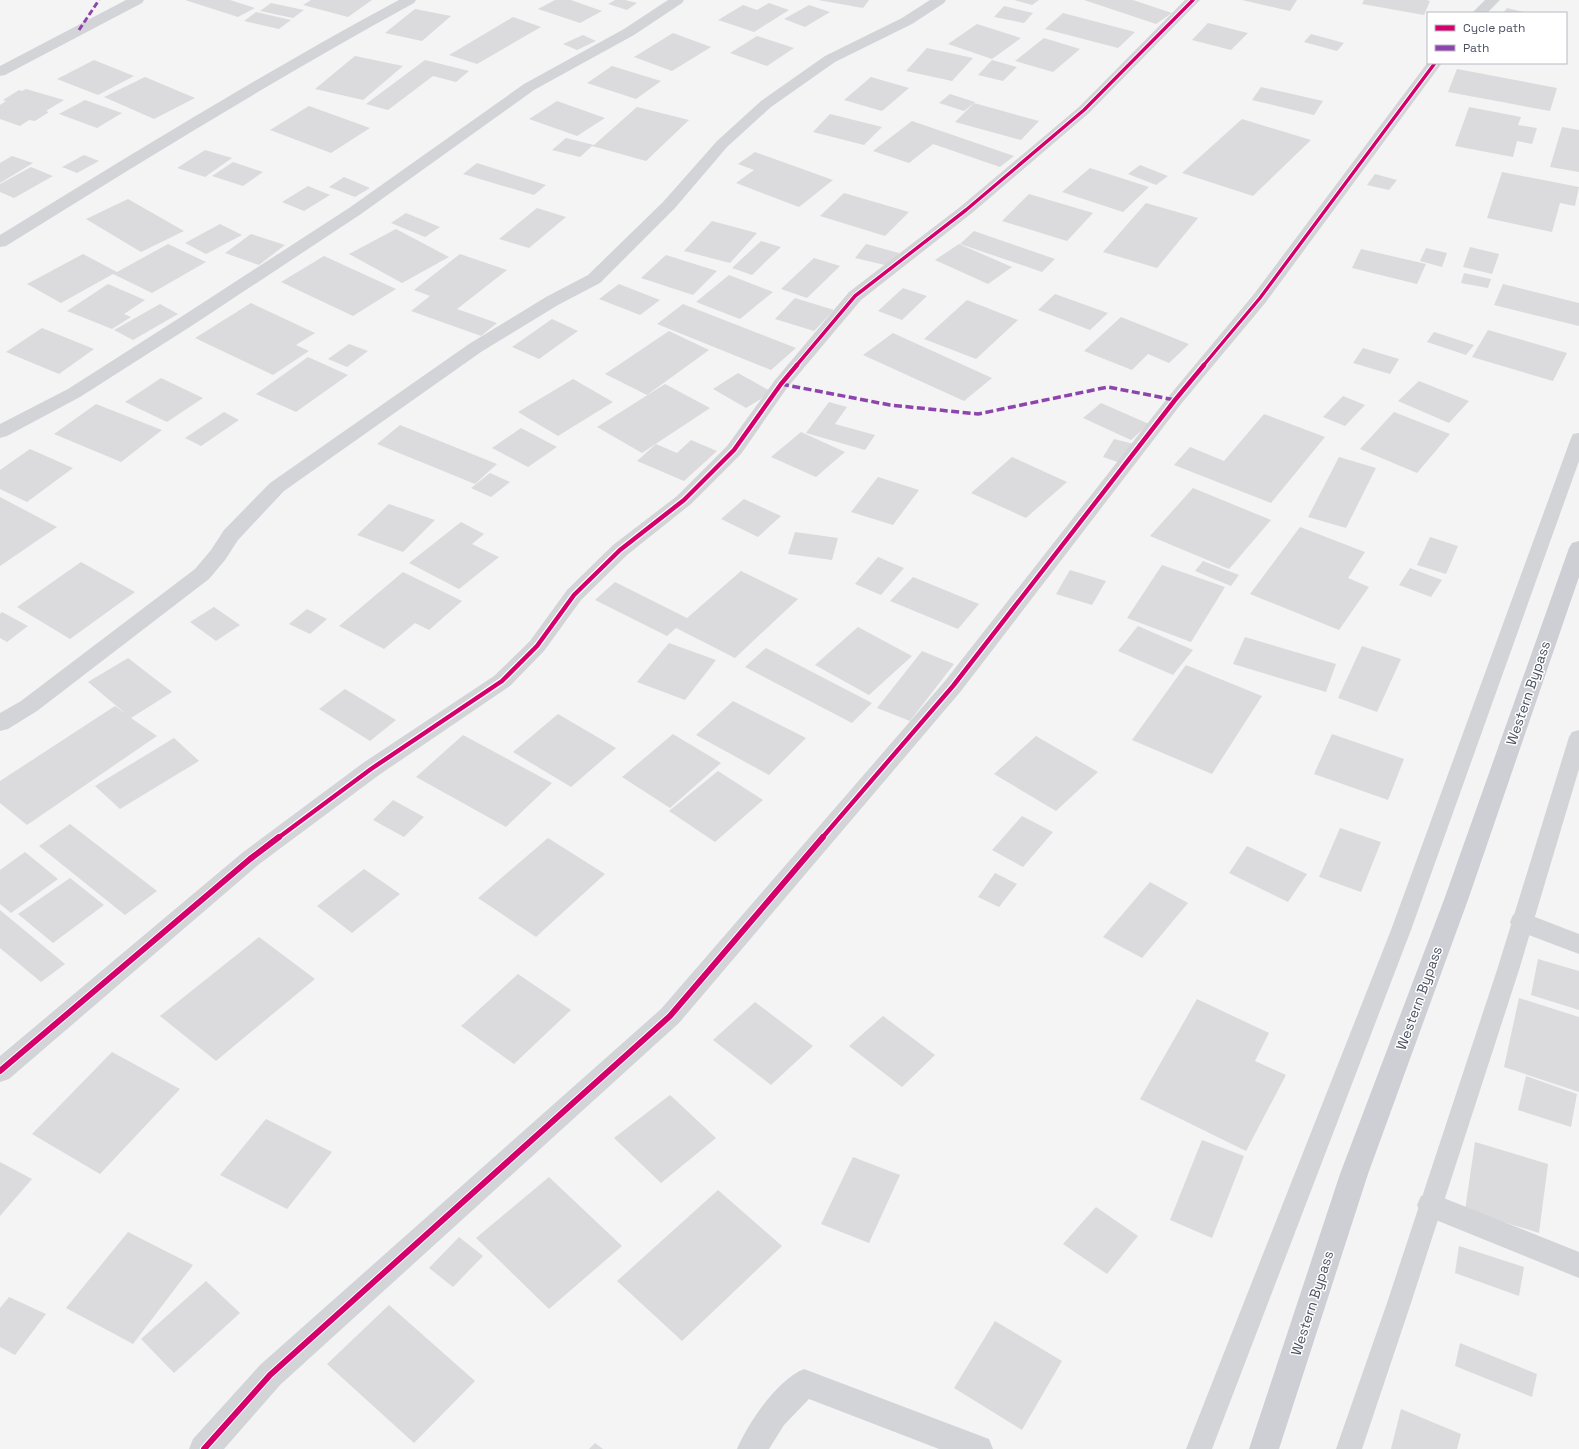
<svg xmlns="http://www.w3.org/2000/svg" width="1579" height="1449" font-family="'Space Grotesk',sans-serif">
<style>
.building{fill:#dbdbdd}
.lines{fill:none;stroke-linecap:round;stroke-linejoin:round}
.service{fill:#d2d4d7;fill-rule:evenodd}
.minor{fill:#d2d4d7;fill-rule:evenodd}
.primary{fill:#cdcfd4;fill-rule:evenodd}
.quiet-far1{stroke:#8e44ad;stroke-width:3;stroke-dasharray:6 3;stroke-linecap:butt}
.quiet{stroke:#8e44ad;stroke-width:3.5;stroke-dasharray:8 3.5;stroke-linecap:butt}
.cycleway-far2-casing{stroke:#fff;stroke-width:5.5}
.cycleway-far1-casing{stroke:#fff;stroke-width:7}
.cycleway-casing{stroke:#fff;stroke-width:8}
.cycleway-far2{stroke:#d6006c;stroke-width:3.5}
.cycleway-far1{stroke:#d6006c;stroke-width:4.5}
.cycleway{stroke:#d6006c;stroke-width:6}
.labels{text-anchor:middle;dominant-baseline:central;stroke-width:3;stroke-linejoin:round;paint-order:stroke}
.street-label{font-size:14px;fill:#4a5161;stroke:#fff}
</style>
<rect width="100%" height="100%" fill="#f4f4f4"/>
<g class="building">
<path d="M185,0H230L255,8L238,17Z"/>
<path d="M311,0H372L348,17L303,5Z"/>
<path d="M555,0H571L602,11L580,23L538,9Z"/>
<path d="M615,0H625L637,3L627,10L608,4Z"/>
<path d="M818,0H869L863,8Z"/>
<path d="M1014,0H1039L1032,5Z"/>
<path d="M1084,0H1133L1172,13L1156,24Z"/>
<path d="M1242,0H1297L1290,11Z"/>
<path d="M1364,0H1426L1430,1L1424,15L1362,4Z"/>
<path d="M271,3L304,10L293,18L260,11Z"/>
<path d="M769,3L789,10L754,32L718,20L743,5L757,10Z"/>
<path d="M809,5L830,12L805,27L784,19Z"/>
<path d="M1004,6L1033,13L1024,23L994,17Z"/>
<path d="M1507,8L1524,12V13H1503Z"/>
<path d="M415,9L451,16L422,41L385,33Z"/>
<path d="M256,12L291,20L279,29L244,21Z"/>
<path d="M1063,13L1135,32L1118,48L1045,29Z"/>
<path d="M513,17L541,27L477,64L449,55Z"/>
<path d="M1208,23L1248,33L1231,50L1192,40Z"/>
<path d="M977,24L1021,38L992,59L948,44Z"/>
<path d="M673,33L711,47L672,71L634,57Z"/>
<path d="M1311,34L1344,43L1337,51L1304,42Z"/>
<path d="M583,35L596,41L577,50L563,44Z"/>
<path d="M757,36L794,48L767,66L730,53Z"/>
<path d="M1044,38L1080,49L1053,72L1015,61Z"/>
<path d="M927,48L973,58L952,81L906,71Z"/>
<path d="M355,56L403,66L363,100L315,89Z"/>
<path d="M94,60L134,76L98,95L57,79Z"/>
<path d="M425,60L469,71L456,82L433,76L388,110L366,104Z"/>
<path d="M992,60L1017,67L1003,81L978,75Z"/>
<path d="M612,66L661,81L636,99L587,83Z"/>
<path d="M1457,69L1557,88L1550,111L1448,92Z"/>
<path d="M145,77L195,98L154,119L104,97Z"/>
<path d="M871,77L909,88L882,111L844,100Z"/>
<path d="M1261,87L1323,101L1314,115L1252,100Z"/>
<path d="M26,89L64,100L46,111L49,112L35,121L29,120L20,126L0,119V105L6,101L3,100L19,90L22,91Z"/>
<path d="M950,94L975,102L964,111L939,103Z"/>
<path d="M85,100L122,113L97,128L59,114Z"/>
<path d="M557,101L605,118L577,136L529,119Z"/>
<path d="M974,103L1039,121L1021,140L955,122Z"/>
<path d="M309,106L370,128L331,153L270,130Z"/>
<path d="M637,107L689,120L646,161L592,146L580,157L552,150L566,138L594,145Z"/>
<path d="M1469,107L1521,117L1518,125L1537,128L1532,144L1517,141L1513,157L1455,146Z"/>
<path d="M830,114L882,127L864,145L813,132Z"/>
<path d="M1242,119L1311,140L1253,196L1182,173Z"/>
<path d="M912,121L1014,156L1000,167L933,144L909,163L873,151Z"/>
<path d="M1562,127L1579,130V172L1550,167Z"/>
<path d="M205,150L232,158L205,177L177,168Z"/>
<path d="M755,152L833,180L799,207L736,183L754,170L738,164Z"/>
<path d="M84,155L99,161L77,173L62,167Z"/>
<path d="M12,156L33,163L0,183V163Z"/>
<path d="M233,162L263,172L243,186L212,176Z"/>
<path d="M477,163L546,185L534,195L463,174Z"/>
<path d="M1140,165L1168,176L1156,185L1128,174Z"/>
<path d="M31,167L53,176L14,198L0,192V184Z"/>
<path d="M1090,168L1149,187L1123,212L1062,192Z"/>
<path d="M1502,172L1579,187L1575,206L1560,203L1552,232L1487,218Z"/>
<path d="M1375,174L1397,180L1389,190L1367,185Z"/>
<path d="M344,177L370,188L355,197L329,187Z"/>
<path d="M308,186L330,195L304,211L282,202Z"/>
<path d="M844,193L909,212L885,236L820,216Z"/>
<path d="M1029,194L1093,213L1067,241L1002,221Z"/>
<path d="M128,199L184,231L141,252L86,219Z"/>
<path d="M1146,203L1198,218L1157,268L1103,252Z"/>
<path d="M537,208L566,217L529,248L499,239Z"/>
<path d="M406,213L440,227L425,237L391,223Z"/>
<path d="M712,221L757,233L730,263L684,251Z"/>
<path d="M220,224L242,235L206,254L185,243Z"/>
<path d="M396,229L449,257L402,283L349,254Z"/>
<path d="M974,231L1055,259L1042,272L960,244Z"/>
<path d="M251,234L285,245L259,265L225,253Z"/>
<path d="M761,241L781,247L752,275L732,268Z"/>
<path d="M168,244L206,262L152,293L113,274L61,303L27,284L83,254L117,272Z"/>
<path d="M866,244L899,253L889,266L855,258Z"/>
<path d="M959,244L1012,267L988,284L935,260Z"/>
<path d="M1470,247L1499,254L1492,274L1463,267Z"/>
<path d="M1426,248L1447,253L1442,267L1420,261Z"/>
<path d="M1361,249L1426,264L1417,284L1352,268Z"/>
<path d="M460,254L507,270L457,309L497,323L481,336L411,311L430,296L414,290Z"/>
<path d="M666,255L717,271L693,295L641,278Z"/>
<path d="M324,256L396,289L353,316L281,282Z"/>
<path d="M814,258L840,266L807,298L781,289Z"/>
<path d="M1464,273L1491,279L1488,288L1461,283Z"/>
<path d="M729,275L773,292L740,319L696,302Z"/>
<path d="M108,284L145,300L124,314L131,317L112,329L67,311Z"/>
<path d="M619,284L660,300L640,315L599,299Z"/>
<path d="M1503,284L1579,303V326L1494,305Z"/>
<path d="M903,288L927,296L902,320L878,311Z"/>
<path d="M1055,294L1108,313L1090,330L1038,310Z"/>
<path d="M795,298L834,310L814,331L775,319Z"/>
<path d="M967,300L1018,320L976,359L924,339Z"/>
<path d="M251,303L315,333L296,345L309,351L273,375L195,338Z"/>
<path d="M160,304L178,314L133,340L114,330Z"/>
<path d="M683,304L796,348L771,370L657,324Z"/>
<path d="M1121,317L1189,344L1169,363L1148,354L1132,370L1084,351Z"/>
<path d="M552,319L578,331L539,359L512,347Z"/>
<path d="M42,328L94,349L59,374L6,352Z"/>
<path d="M1488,330L1567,353L1553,381L1472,357Z"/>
<path d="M669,331L709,350L647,395L605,374Z"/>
<path d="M1434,332L1474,345L1466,355L1427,342Z"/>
<path d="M893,333L992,378L964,401L863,355Z"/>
<path d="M349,344L368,351L347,367L328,359Z"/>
<path d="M1363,348L1399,359L1390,374L1353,363Z"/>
<path d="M308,357L348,375L296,412L256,394Z"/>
<path d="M738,373L772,392L746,408L713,389Z"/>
<path d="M161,378L203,398L167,422L125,402Z"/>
<path d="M573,379L613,402L558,436L518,412Z"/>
<path d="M1419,381L1469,401L1449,423L1398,401Z"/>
<path d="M665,384L710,408L642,453L597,427Z"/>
<path d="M1343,396L1365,405L1345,426L1323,417Z"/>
<path d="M829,402L847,407L835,424L875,435L865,450L806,433Z"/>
<path d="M1101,403L1149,424L1131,440L1083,418Z"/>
<path d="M96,404L162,430L121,462L54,434Z"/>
<path d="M224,412L239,420L201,446L185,438Z"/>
<path d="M1394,412L1450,434L1417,473L1360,449Z"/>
<path d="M1264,414L1325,437L1271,503L1174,465L1190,447L1224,461Z"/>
<path d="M400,425L497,464L475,484L377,444Z"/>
<path d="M521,428L557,447L528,467L492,448Z"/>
<path d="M801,432L845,452L816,477L771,457Z"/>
<path d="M1114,439L1138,445L1126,465L1103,457Z"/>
<path d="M691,440L717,451L684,481L637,461L656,444L677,453Z"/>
<path d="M30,449L73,468L27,502L0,489V470Z"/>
<path d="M1012,457L1067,482L1026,518L971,493Z"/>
<path d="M1339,457L1376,468L1346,528L1308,517Z"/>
<path d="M490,473L510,482L491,497L471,488Z"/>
<path d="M878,477L919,490L893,525L851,512Z"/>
<path d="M1193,488L1271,520L1229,569L1150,536Z"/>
<path d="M0,497L57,527L0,566Z"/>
<path d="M744,499L781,516L758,537L721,519Z"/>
<path d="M389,504L435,520L403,552L357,535Z"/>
<path d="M461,522L484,534L472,544L499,557L459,589L409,563Z"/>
<path d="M1300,527L1365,552L1348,578L1369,587L1339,630L1250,594Z"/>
<path d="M795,532L838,538L832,560L788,554Z"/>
<path d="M1430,537L1458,546L1446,574L1417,565Z"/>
<path d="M878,557L904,568L881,595L855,584Z"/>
<path d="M1203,561L1239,575L1231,586L1195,571Z"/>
<path d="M81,562L135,592L70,639L17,607Z"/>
<path d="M1162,565L1225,587L1191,642L1127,618Z"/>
<path d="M1410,568L1442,580L1431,597L1399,585Z"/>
<path d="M1070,570L1106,581L1092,605L1056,594Z"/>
<path d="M741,571L798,599L735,658L676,628L667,636L595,600L615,582L687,618Z"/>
<path d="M403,572L462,601L429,630L415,623L384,649L339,626Z"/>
<path d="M913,577L979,604L958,629L890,601Z"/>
<path d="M214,607L240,625L216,641L190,622Z"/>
<path d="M307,609L327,619L310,634L289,624Z"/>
<path d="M2,612L28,626L7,642L0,638V614Z"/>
<path d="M1138,626L1193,650L1173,675L1118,651Z"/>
<path d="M858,627L912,656L869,695L815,665Z"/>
<path d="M1245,637L1336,664L1326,692L1233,664Z"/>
<path d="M669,643L716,660L685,700L637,682Z"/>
<path d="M1362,646L1401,659L1377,712L1338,698Z"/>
<path d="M766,648L872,703L852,723L745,667Z"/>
<path d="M922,651L954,664L910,721L877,708Z"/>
<path d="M128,658L172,692L131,718L157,736L27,825L0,803V781L115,706L126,714L88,682Z"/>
<path d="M1186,665L1262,696L1212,774L1132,740Z"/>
<path d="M345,689L396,720L370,741L319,709Z"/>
<path d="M733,701L806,738L769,775L696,735Z"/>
<path d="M558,714L616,748L571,787L513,752Z"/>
<path d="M673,734L721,763L670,808L622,777Z"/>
<path d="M1332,734L1404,759L1388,800L1314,774Z"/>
<path d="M463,735L552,783L506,827L416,777Z"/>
<path d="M1036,736L1098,772L1056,811L994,774Z"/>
<path d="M174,738L199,761L120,809L95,786Z"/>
<path d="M718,771L763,800L715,842L669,811Z"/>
<path d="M393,800L424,817L404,837L373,820Z"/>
<path d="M1022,816L1053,832L1023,867L992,850Z"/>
<path d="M70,824L157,891L125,915L39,846Z"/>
<path d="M1340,828L1381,842L1361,892L1319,877Z"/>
<path d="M548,838L605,874L536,937L478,898Z"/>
<path d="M1247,846L1307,874L1288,902L1229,873Z"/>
<path d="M25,852L58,879L11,913L0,904V870Z"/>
<path d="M364,869L400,894L352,933L317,906Z"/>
<path d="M995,873L1017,884L999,907L978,897Z"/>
<path d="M70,878L104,905L53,943L18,914Z"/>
<path d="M1150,882L1188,903L1142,958L1103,937Z"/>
<path d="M0,910L65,964L41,982L0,948Z"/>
<path d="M259,937L315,979L216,1061L160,1016Z"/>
<path d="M1538,959L1579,971V1010L1531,995Z"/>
<path d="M518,974L571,1010L514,1064L461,1026Z"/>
<path d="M1519,998L1579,1017V1092L1504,1067Z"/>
<path d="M1197,999L1269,1033L1255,1061L1286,1075L1246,1151L1140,1099Z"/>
<path d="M755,1002L813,1046L771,1085L713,1040Z"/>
<path d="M883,1016L935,1055L902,1087L849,1046Z"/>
<path d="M112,1052L180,1089L100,1174L32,1134Z"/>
<path d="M1526,1076L1577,1094L1571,1127L1518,1110Z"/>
<path d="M670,1095L716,1138L661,1183L614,1138Z"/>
<path d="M266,1119L332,1152L287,1209L220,1175Z"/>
<path d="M1202,1140L1244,1156L1212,1238L1170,1220Z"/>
<path d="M1475,1142L1548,1164L1539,1233L1465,1210Z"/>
<path d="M853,1157L900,1175L869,1243L821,1224Z"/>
<path d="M0,1162L32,1179L0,1216Z"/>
<path d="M549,1177L622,1246L549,1309L476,1238Z"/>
<path d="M718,1190L782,1246L682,1341L617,1281Z"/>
<path d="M1096,1207L1138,1236L1107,1274L1063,1244Z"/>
<path d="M128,1232L193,1265L133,1344L66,1308Z"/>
<path d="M459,1237L483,1256L453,1287L429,1268Z"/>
<path d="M1459,1246L1524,1267L1519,1296L1455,1273Z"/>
<path d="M206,1281L240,1313L174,1373L141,1339Z"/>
<path d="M9,1297L46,1314L15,1355L0,1347V1308Z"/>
<path d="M389,1305L475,1381L414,1443L327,1364Z"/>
<path d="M995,1321L1062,1361L1022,1430L954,1388Z"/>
<path d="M1460,1343L1537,1374L1532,1397L1455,1366Z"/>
<path d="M1401,1409L1461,1434L1457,1449H1391Z"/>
<path d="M595,1443L603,1449H589Z"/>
</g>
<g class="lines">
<g class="service">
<path d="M1579,433V461L1411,930L1212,1449H1186L1391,930L1571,438L1573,434Z"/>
<path d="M1579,730V769L1519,970L1411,1303L1362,1449H1336L1387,1303L1497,970L1569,737L1572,732Z"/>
</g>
<g class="minor">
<path d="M126,0H144L142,3L5,75L0,76V66Z"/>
<path d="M399,0H416L414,3C275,79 141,162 6,246L0,247V235C132,154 263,73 399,0Z"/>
<path d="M668,0H684L682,3L634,35L534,90L361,214L196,323L80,397L7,436L0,438V424L68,389L184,315L349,208L524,84L624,29Z"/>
<path d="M930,0H946L944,3L912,24L835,62L771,107L727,147L675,208L600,283L558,305L481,352L284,491L238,540L225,560L209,579L37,711L8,729L0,731V713L21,701L195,569L211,550L224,530L270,483L469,344L546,297L588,275L663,202L717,141L761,101L825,56L902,18Z"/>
<path d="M1185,0H1200L1089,113L972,213L861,300L787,388L741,454L691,504L627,555L581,600L544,651L510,686L379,775L258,865L9,1079L0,1082V1056L242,853L363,763L494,676L530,641L567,590L613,545L677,496L727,446L775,380L849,292L960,207L1079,107Z"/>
<path d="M1485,0H1500L1487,13H1472Z"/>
<path d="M1428,62L1442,63L1266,302L1181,404L961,691L679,1023L280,1385L224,1449H189L193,1439L260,1365L661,1009L945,681L1169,396L1254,294Z"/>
<path d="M1522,912L1579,934V954L1513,929L1510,922L1513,915Z"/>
<path d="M1431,1193L1579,1252V1278L1421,1214L1417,1205L1421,1196Z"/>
<path d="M804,1369L989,1439L993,1449H939L809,1399L784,1425L769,1449H737C748,1423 777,1380 804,1369Z"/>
</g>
<path class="primary" d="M1579,541V577L1469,897L1368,1174L1279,1449H1249L1340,1174L1445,897L1569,548L1572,543Z"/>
<path class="quiet-far1" d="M79,30L99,0"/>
<path class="quiet" d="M781,384L890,405L978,414L1108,387L1175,400"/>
<g class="cycleway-far2-casing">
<g id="cycleway-far2">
<path d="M796,366L855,296L966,210L1084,110L1193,0"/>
<path d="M1203,366L1260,298L1435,63"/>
</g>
</g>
<g class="cycleway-far1-casing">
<g id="cycleway-far1">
<path d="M278,838L371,769L502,681L537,646L574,595L620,550L684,500L734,450L781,384L797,365"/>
<path d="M822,838L953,686L1175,400L1204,365"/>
</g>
</g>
<g class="cycleway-casing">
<g id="cycleway">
<path d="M0,1071L250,859L279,837"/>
<path d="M204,1449L270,1375L670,1016L823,837"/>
</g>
</g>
<use href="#cycleway-far2" class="cycleway-far2"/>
<use href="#cycleway-far1" class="cycleway-far1"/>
<use href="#cycleway" class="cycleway"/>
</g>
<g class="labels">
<g class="street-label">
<text transform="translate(1528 693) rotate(-71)">Western Bypass</text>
<text transform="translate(1419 998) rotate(-70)">Western Bypass</text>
<text transform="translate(1312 1303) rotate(-72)">Western Bypass</text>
</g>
</g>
<rect x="1427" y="12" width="140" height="52" fill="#ffffff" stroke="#b7b9c0"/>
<rect x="1435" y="25" width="20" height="6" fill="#d6006c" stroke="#b7b9c0"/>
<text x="1463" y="32" font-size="12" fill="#4a5161">Cycle path</text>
<rect x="1435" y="45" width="20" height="6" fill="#8e44ad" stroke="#b7b9c0"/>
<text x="1463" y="52" font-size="12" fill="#4a5161">Path</text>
</svg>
